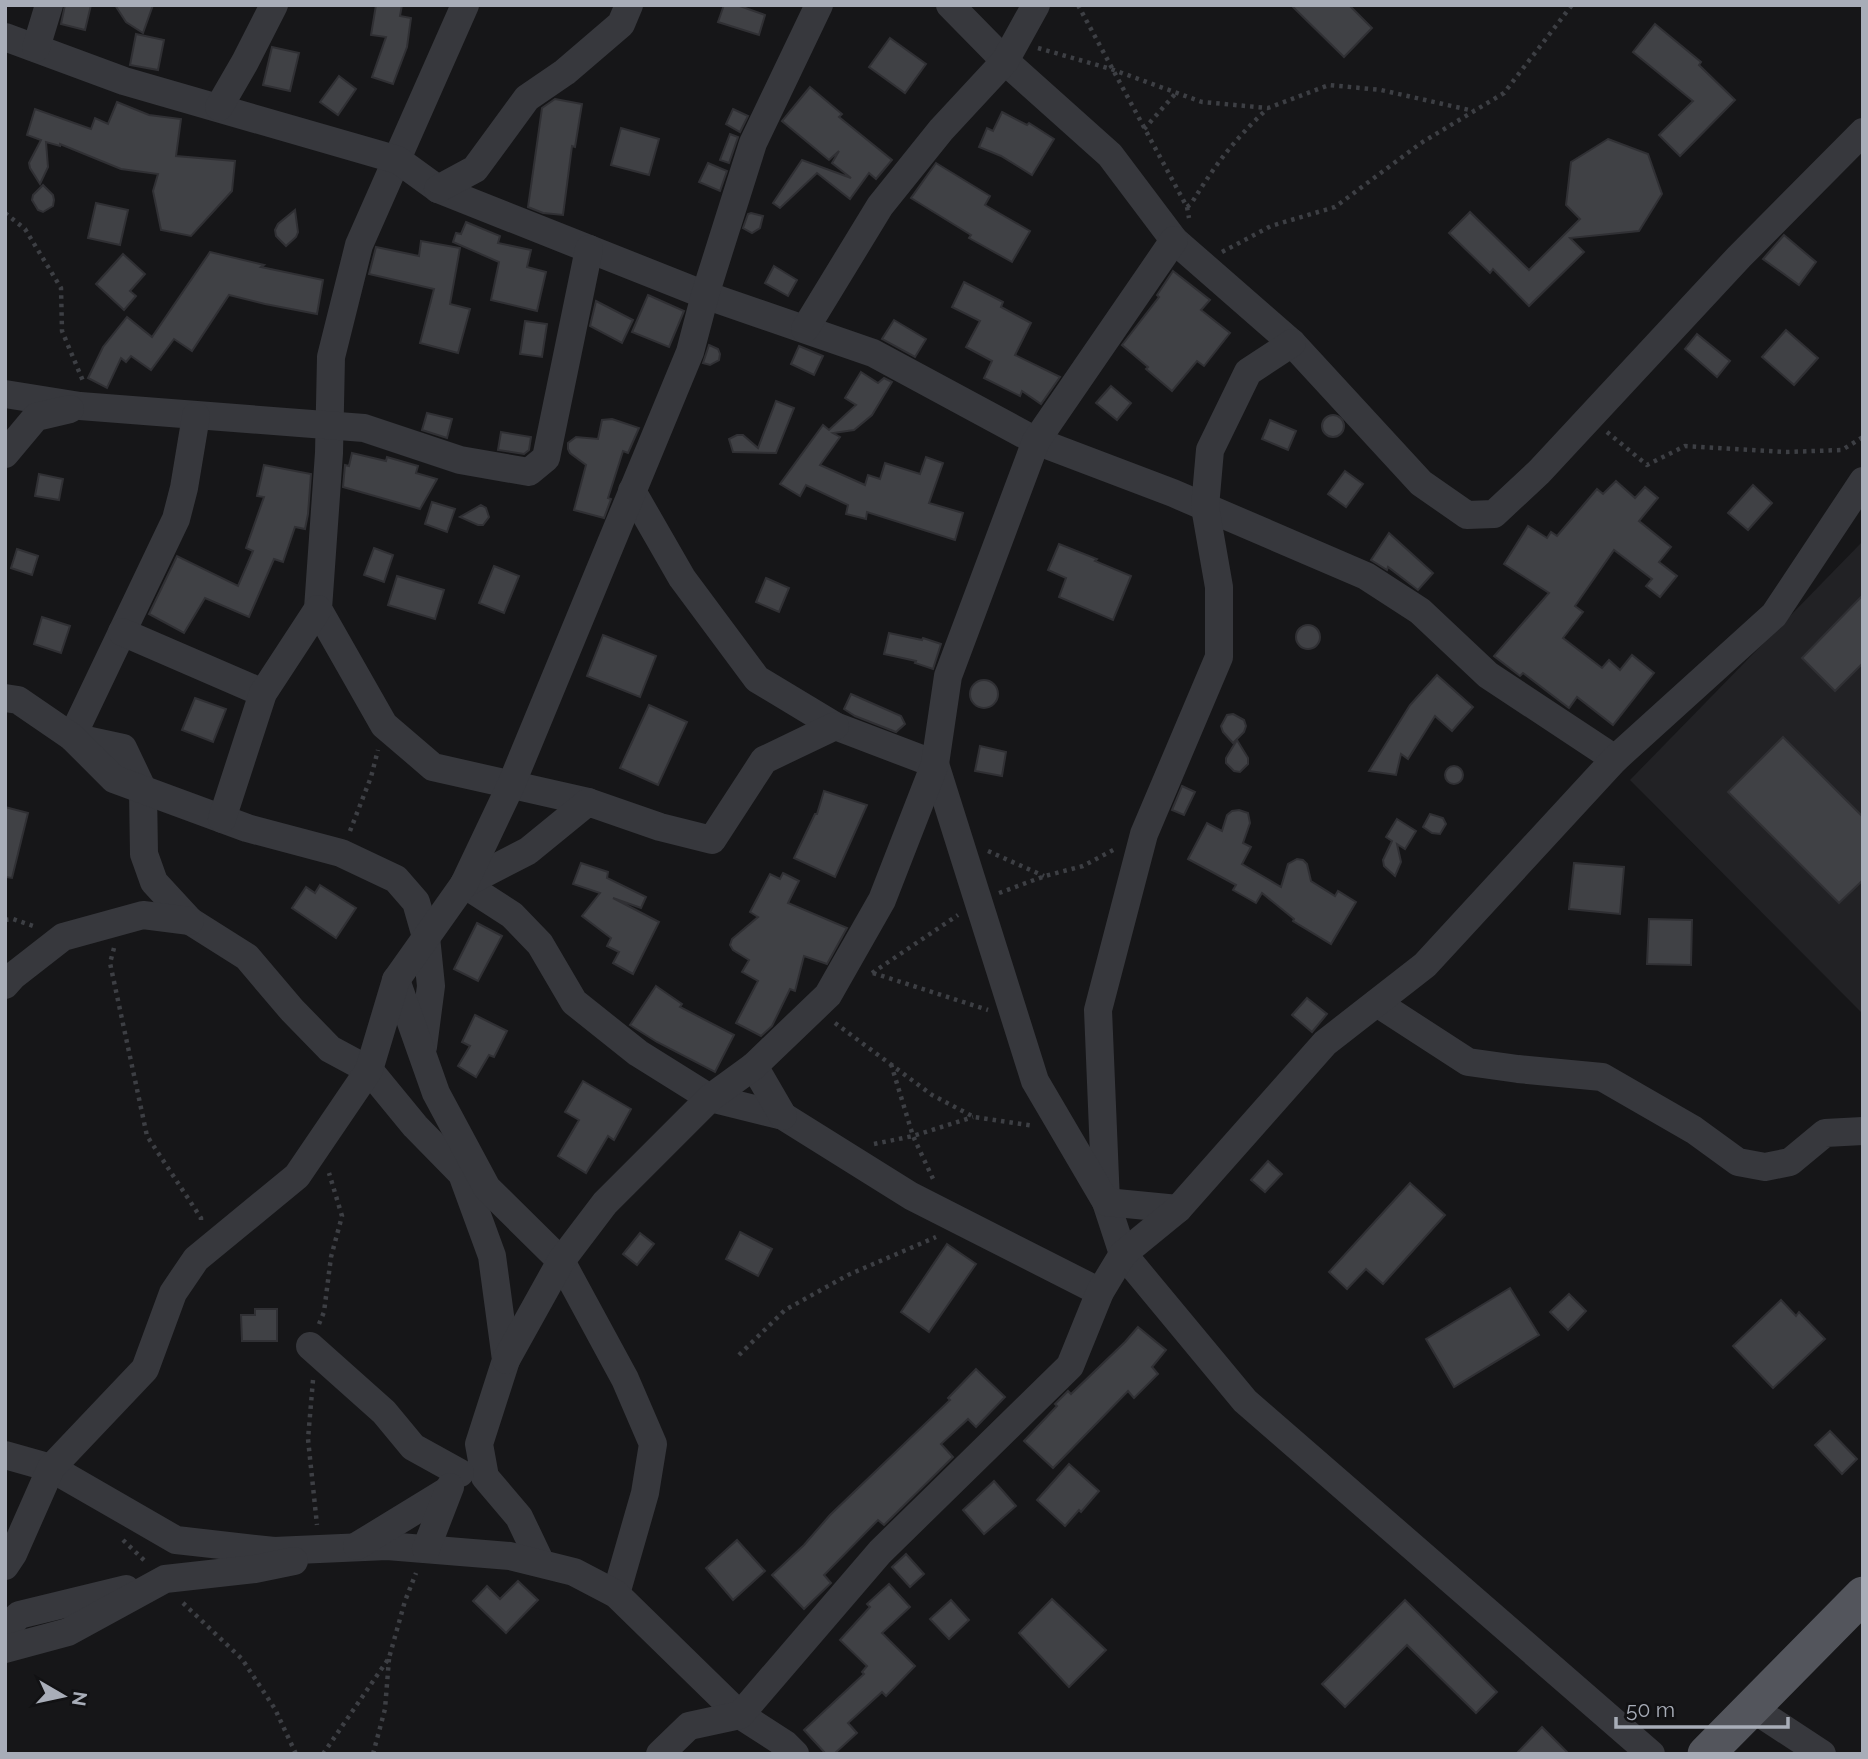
<svg xmlns="http://www.w3.org/2000/svg" width="1868" height="1759" font-family="Raleway,sans-serif">
<style>
.built{fill:#222225}
.building{fill:#404145;stroke:#303034;stroke-width:2}
.lines{fill:none;stroke-linecap:round;stroke-linejoin:round}
.path{stroke:#3d3f44;stroke-width:4.5;stroke-dasharray:3.5 5;stroke-linecap:butt}
.minor{stroke:#37383d;stroke-width:28}
.major{stroke:#53555c;stroke-width:37}
</style>
<rect width="100%" height="100%" fill="#161618"/>
<path class="built" d="M1863,541V1014L1630,780Z"/>
<g class="building">
<path d="M65,5H91L85,30L61,24Z"/>
<path d="M115,5H153L143,33L126,22Z"/>
<path d="M376,5H402L400,16L411,18L407,47L393,84L372,77L386,37L371,35Z"/>
<path d="M724,5H737L765,15L759,35L718,22Z"/>
<path d="M1291,5H1349L1372,28L1344,57Z"/>
<path d="M1655,24L1701,62L1699,65L1735,100L1680,156L1659,135L1693,101L1633,52Z"/>
<path d="M136,34L164,40L158,70L130,65Z"/>
<path d="M890,38L926,64L905,93L869,67Z"/>
<path d="M272,47L299,53L290,91L263,85Z"/>
<path d="M339,76L356,89L338,115L320,102Z"/>
<path d="M810,87L842,114L839,117L892,160L876,179L869,173L850,199L817,173L780,208L773,203L802,160L851,178L832,163L839,151L829,160L782,121Z"/>
<path d="M555,99L582,104L575,147L572,146L563,215L543,213L528,207L542,108Z"/>
<path d="M117,102L149,115L181,119L176,156L235,161L232,191L191,236L161,230L153,191L158,174L121,169L60,144V146L46,142L48,167L40,184L30,168L29,163L41,140L27,135L35,109L91,129L95,118L108,124Z"/>
<path d="M733,109L748,116L740,132L726,124Z"/>
<path d="M1002,112L1027,125L1029,123L1054,139L1032,175L1001,156L979,147L987,128L993,131Z"/>
<path d="M621,128L659,139L649,175L611,165Z"/>
<path d="M730,134L738,137L729,163L720,160Z"/>
<path d="M1608,139L1648,154L1662,194L1639,231L1570,238L1584,252L1529,306L1493,269L1490,273L1449,233L1470,212L1529,270L1580,219L1566,205L1571,162Z"/>
<path d="M708,163L727,171L720,191L699,182Z"/>
<path d="M936,163L990,196L985,205L1030,231L1012,262L969,238L971,235L911,198Z"/>
<path d="M43,185L53,195L54,200L53,206L43,212L38,210L32,200L33,195Z"/>
<path d="M96,203L128,210L120,245L88,238Z"/>
<path d="M295,210L298,232L296,237L286,246L276,236L275,230L278,224Z"/>
<path d="M751,213L763,216L760,228L752,233L743,228L748,214Z"/>
<path d="M466,222L500,236L498,243L531,250L527,267L546,272L537,311L491,300L499,262L453,242L456,233L461,234Z"/>
<path d="M1784,235L1816,262L1799,285L1763,259Z"/>
<path d="M421,241L460,248L450,304L470,309L458,353L420,343L434,289L369,274L376,247L419,256Z"/>
<path d="M210,252L264,265L261,267L323,280L317,314L265,304L229,295L192,351L174,339L151,370L131,356L126,362L121,358L107,388L88,378L103,347L127,317L152,337Z"/>
<path d="M123,254L145,274L130,291L136,296L124,310L96,284Z"/>
<path d="M774,266L797,280L788,296L765,283Z"/>
<path d="M1173,271L1210,300L1201,310L1230,333L1204,366L1197,361L1172,391L1146,369L1148,367L1122,345L1159,297L1157,295Z"/>
<path d="M964,282L1003,302L1001,307L1031,323L1015,355L1060,377L1041,404L1022,391L1020,396L984,378L992,361L966,347L980,321L952,307Z"/>
<path d="M648,295L684,311L669,347L632,332Z"/>
<path d="M596,301L633,320L622,343L590,326Z"/>
<path d="M894,320L926,339L915,357L882,339Z"/>
<path d="M525,321L547,324L542,357L520,354Z"/>
<path d="M1786,330L1818,358L1794,385L1762,357Z"/>
<path d="M1697,334L1730,361L1717,377L1685,349Z"/>
<path d="M709,345L718,349L720,354L719,360L710,365L703,363Z"/>
<path d="M799,346L823,356L814,375L791,364Z"/>
<path d="M861,372L878,383L884,378L892,382L872,415L854,430L833,433L840,437L820,465L865,485L868,475L880,479L885,463L920,474L926,457L943,463L929,503L963,513L955,540L867,512L866,519L846,514L848,505L806,485L800,496L780,484L823,425L829,430L856,405L845,398Z"/>
<path d="M1111,386L1131,403L1117,420L1096,403Z"/>
<path d="M776,401L794,408L776,453L733,452L729,439L737,435H743L758,448Z"/>
<path d="M427,413L452,419L447,438L422,430Z"/>
<circle cx="1333" cy="426" r="11"/>
<path d="M612,419L639,428L628,453L623,451L608,498L611,499L604,518L574,510L586,465L570,453L568,449V443L576,437L598,439L602,420Z"/>
<path d="M1270,420L1296,431L1288,450L1262,439Z"/>
<path d="M501,432L531,437L529,450L524,454L498,450Z"/>
<path d="M352,453L386,461L387,457L418,466L416,473L437,479L420,509L343,487L345,465L349,466Z"/>
<path d="M264,465L311,474L308,514L305,529L295,527L283,562L274,559L249,617L205,598L184,633L149,614L177,556L238,586L253,551L246,548L264,497L257,496Z"/>
<path d="M1345,471L1363,484L1346,507L1328,494Z"/>
<path d="M39,474L63,479L59,500L35,496Z"/>
<path d="M1616,481L1635,498L1645,487L1658,498L1639,521L1671,547L1659,562L1677,576L1660,597L1646,586L1652,579L1614,550L1575,606L1583,612L1563,638L1602,668L1609,660L1620,670L1632,655L1654,673L1613,725L1577,697L1569,708L1523,673L1520,676L1494,656L1549,593L1504,564L1528,526L1547,538L1551,532L1557,536L1597,489L1603,494Z"/>
<path d="M1753,485L1772,503L1748,530L1728,513Z"/>
<path d="M432,502L455,509L447,532L425,524Z"/>
<path d="M481,505L486,508L489,517L483,525H478L460,517Z"/>
<path d="M1389,533L1433,573L1418,590L1388,567L1387,570L1371,560Z"/>
<path d="M1059,544L1097,559L1095,561L1131,576L1113,620L1059,597L1066,578L1048,570Z"/>
<path d="M374,548L393,555L384,582L364,575Z"/>
<path d="M17,549L38,556L32,575L11,568Z"/>
<path d="M494,566L519,576L504,613L479,603Z"/>
<path d="M397,576L444,590L435,619L388,605Z"/>
<path d="M766,578L789,588L779,612L756,602Z"/>
<path d="M1863,595V663L1835,691L1802,658Z"/>
<path d="M42,617L70,626L61,653L34,644Z"/>
<circle cx="1308" cy="637" r="12"/>
<path d="M889,633L922,640L923,638L941,644L933,669L915,663L916,661L884,654Z"/>
<path d="M603,635L656,656L640,697L587,676Z"/>
<path d="M1437,675L1473,707L1452,731L1435,716L1408,759L1401,754L1396,775L1369,771L1410,705Z"/>
<circle cx="984" cy="694" r="14"/>
<path d="M851,694L901,716L905,724L896,732L855,716L844,709Z"/>
<path d="M195,698L226,709L213,742L182,730Z"/>
<path d="M649,705L687,722L658,785L620,768Z"/>
<path d="M1233,714L1244,720L1246,726L1244,732L1233,743L1223,732L1221,726L1227,715Z"/>
<path d="M1783,737L1863,817V880L1839,903L1728,792Z"/>
<path d="M1237,740L1248,758V764L1240,772L1234,771L1226,763V758Z"/>
<path d="M980,746L1006,752L1002,776L975,771Z"/>
<circle cx="1454" cy="775" r="9"/>
<path d="M1182,786L1195,792L1184,815L1172,810Z"/>
<path d="M824,791L867,805L835,877L794,858L815,814H817Z"/>
<path d="M5,807L28,813L12,878L5,877Z"/>
<path d="M1239,810L1248,813L1250,823L1243,843L1251,847L1242,864L1281,887L1288,864L1297,859L1303,860L1307,864L1311,881L1335,896L1338,891L1356,902L1331,944L1293,921L1294,919L1262,893L1256,903L1233,890L1236,885L1188,859L1207,823L1222,831L1227,815L1232,811Z"/>
<path d="M1430,814L1443,818L1446,824L1440,834L1432,833L1423,827Z"/>
<path d="M1397,819L1416,831L1405,849L1397,844L1401,862L1395,876L1384,866L1383,860L1392,841L1386,837Z"/>
<path d="M581,863L608,872L607,878L646,897L641,908L613,898L659,922L633,974L613,963L619,952L607,946L611,938L582,916L600,893L573,884Z"/>
<path d="M1574,863L1624,867L1620,914L1569,909Z"/>
<path d="M783,873L799,881L788,903L847,928L827,964L804,956L795,991L790,989L772,1026L761,1036L736,1023L758,981L742,972L749,960L733,950L730,945L732,939L758,917L750,912L770,874L780,879Z"/>
<path d="M320,885L356,908L336,938L292,908L306,887L315,893Z"/>
<path d="M1649,919L1692,920L1691,965L1647,964Z"/>
<path d="M477,923L502,936L478,981L454,969Z"/>
<path d="M656,986L682,1004L680,1007L734,1035L715,1072L657,1042L630,1025Z"/>
<path d="M1307,998L1327,1014L1312,1032L1292,1015Z"/>
<path d="M475,1015L507,1031L494,1057L489,1055L476,1077L458,1066L470,1046L462,1042Z"/>
<path d="M583,1081L631,1109L614,1140L608,1136L586,1173L558,1156L579,1120L565,1112Z"/>
<path d="M1268,1161L1282,1174L1265,1192L1251,1180Z"/>
<path d="M1410,1183L1445,1215L1383,1284L1366,1269L1347,1289L1329,1272Z"/>
<path d="M740,1232L772,1249L758,1276L726,1259Z"/>
<path d="M640,1233L654,1244L637,1265L623,1254Z"/>
<path d="M947,1244L976,1264L929,1332L901,1312Z"/>
<path d="M1510,1288L1539,1335L1454,1387L1426,1339Z"/>
<path d="M1569,1294L1586,1311L1568,1330L1550,1312Z"/>
<path d="M1781,1300L1796,1316L1799,1312L1825,1339L1773,1388L1733,1346Z"/>
<path d="M255,1309H277V1341H242L241,1315H255Z"/>
<path d="M1138,1327L1166,1350L1152,1367L1158,1374L1134,1398L1128,1391L1053,1468L1024,1441L1057,1406L1055,1404L1068,1391L1071,1394L1125,1342Z"/>
<path d="M976,1369L1005,1397L976,1427L968,1419L941,1444L953,1457L884,1525L878,1520L824,1575L831,1583L804,1609L772,1575L804,1545L830,1515L950,1400L948,1398Z"/>
<path d="M1830,1431L1857,1459L1842,1474L1815,1445Z"/>
<path d="M1069,1464L1099,1491L1081,1512L1079,1510L1065,1526L1037,1500Z"/>
<path d="M994,1481L1016,1506L984,1534L963,1510Z"/>
<path d="M737,1540L765,1571L733,1600L706,1568Z"/>
<path d="M906,1554L924,1574L910,1587L892,1567Z"/>
<path d="M518,1581L538,1600L506,1633L473,1601L487,1586L500,1599Z"/>
<path d="M889,1584L910,1607L882,1633L915,1666L886,1696L882,1692L848,1723L857,1733L834,1754H826L804,1730L864,1674L862,1672L867,1666L840,1640L870,1607L867,1604Z"/>
<path d="M1052,1599L1106,1650L1069,1687L1019,1633Z"/>
<path d="M951,1600L969,1620L949,1639L930,1619Z"/>
<path d="M1405,1600L1497,1692L1476,1713L1407,1645L1345,1707L1322,1684Z"/>
<path d="M1542,1727L1569,1754H1516Z"/>
</g>
<g class="lines">
<g class="path">
<path d="M1078,5L1187,207L1189,218"/>
<path d="M1038,48L1111,69L1202,102L1268,108L1329,85L1381,90L1474,111"/>
<path d="M1144,129L1176,93"/>
<path d="M1187,207L1191,204C1215,165 1233,141 1267,109"/>
<path d="M5,213L25,229L61,288L62,331L83,381"/>
<path d="M1222,252L1271,226L1335,207L1421,143L1504,93L1572,5"/>
<path d="M1607,432L1647,465L1685,446L1786,452L1842,450L1863,437"/>
<path d="M350,831L371,777L378,750"/>
<path d="M988,851L1044,876"/>
<path d="M999,893L1045,876L1083,866L1115,849"/>
<path d="M5,920L13,919L36,927"/>
<path d="M114,948L110,963L147,1136L201,1218V1223"/>
<path d="M872,973L958,915"/>
<path d="M873,973L988,1010"/>
<path d="M835,1023L932,1095L974,1117L1034,1126"/>
<path d="M891,1064L913,1136L934,1181"/>
<path d="M874,1144L913,1136L973,1117"/>
<path d="M319,1324L324,1312L331,1257L342,1216L329,1173"/>
<path d="M739,1355L785,1310L848,1275L936,1237"/>
<path d="M313,1380L308,1439L317,1525"/>
<path d="M123,1540L147,1563"/>
<path d="M183,1603L242,1659L275,1709L296,1754"/>
<path d="M323,1754L389,1658L405,1601L416,1573"/>
<path d="M373,1754L385,1709L389,1659"/>
</g>
<g class="minor">
<path d="M465,5L359,245L331,357L329,453L318,609L384,725L433,767L588,802"/>
<path d="M950,5L1005,61L1110,155L1174,240L1292,343L1421,483L1467,515L1494,514L1539,472L1739,257L1863,132"/>
<path d="M5,37L124,81L398,160L438,189L705,295L873,353L1036,441L1173,493L1366,576L1420,611L1488,675L1615,759"/>
<path d="M36,48L49,5"/>
<path d="M219,107L245,62L274,5"/>
<path d="M438,189L475,169L527,98L565,72L621,24L629,5"/>
<path d="M805,329L880,206L941,130L1005,61L1036,5"/>
<path d="M1292,343L1248,372L1210,450L1205,507L1219,587V657L1144,834L1098,1010L1106,1202L1123,1254L1245,1401L1651,1754"/>
<path d="M5,394L80,406L364,428L460,460L529,472L546,458L589,249"/>
<path d="M196,416L184,488L176,519L72,737L123,748L143,790L144,854L154,882L190,921L247,957L292,1010L330,1049L369,1070L415,1126L462,1174L492,1256L506,1360L479,1444L485,1477L519,1517L541,1563"/>
<path d="M5,454L36,417L70,409"/>
<path d="M632,491L682,578L757,679L835,726L935,764"/>
<path d="M122,632L263,693"/>
<path d="M5,698L18,700L72,737L114,779L247,828L341,853L396,879L416,902L426,937L431,986L423,1047"/>
<path d="M935,764L1035,1081L1106,1202L1178,1209"/>
<path d="M222,819L263,693L318,609"/>
<path d="M464,884L512,915L540,944L574,1002L638,1053L710,1098L783,1116L911,1196L1100,1292"/>
<path d="M464,884L528,851L588,802L660,827L712,840L764,760L835,726"/>
<path d="M396,980L436,1093L487,1188L561,1261L625,1379L653,1444L645,1493L616,1594"/>
<path d="M5,985L13,976L63,937L143,915L190,921"/>
<path d="M1377,1003L1468,1062L1518,1069L1602,1077L1694,1130L1738,1162L1765,1167L1790,1162L1825,1133L1863,1131"/>
<path d="M754,1066L783,1116"/>
<path d="M310,1346L384,1412L413,1447L460,1473"/>
<path d="M506,1360L561,1261L605,1203L710,1098L754,1066L828,995L882,900L935,764L948,676L1036,441L1174,240"/>
<path d="M5,1455L51,1468L176,1540L274,1551L387,1546L510,1556L574,1572L616,1594L740,1715L785,1744L795,1754"/>
<path d="M357,1546L447,1491"/>
<path d="M426,1549L450,1487"/>
<path d="M5,1566L13,1554L51,1468L145,1369L173,1293L196,1259L297,1176L369,1070L396,980L464,884L511,785L690,352L705,295L753,143L819,5"/>
<path d="M5,1630L19,1615L126,1589"/>
<path d="M5,1649L68,1632L165,1579L255,1569L294,1561"/>
<path d="M1752,1708L1822,1754"/>
<path d="M660,1754L689,1726L740,1715L880,1552L1070,1366L1100,1292L1123,1254L1178,1209L1325,1043L1425,965L1615,759L1774,615L1863,481"/>
</g>
<path class="major" d="M1706,1754L1863,1595"/>
</g>
<rect width="1868" height="1759" fill="none" stroke="#a8adb8" stroke-width="14"/>
<g transform="translate(63 1696) rotate(99)" stroke="#111113" stroke-width="5" paint-order="stroke">
<path d="M0-5L12 26L0 18L-12 26Z" fill="#a8adb8"/>
<text y="-10" font-size="19" font-weight="bold" text-anchor="middle" fill="#a8adb8">N</text>
</g>
<path d="M1616 1717v10h172v-10" fill="none" stroke="#a8adb8" stroke-width="3.5"/>
<text x="1626" y="1717" font-size="21" fill="#a8adb8" stroke="#111113" stroke-width="5" paint-order="stroke">50 m</text>
</svg>
